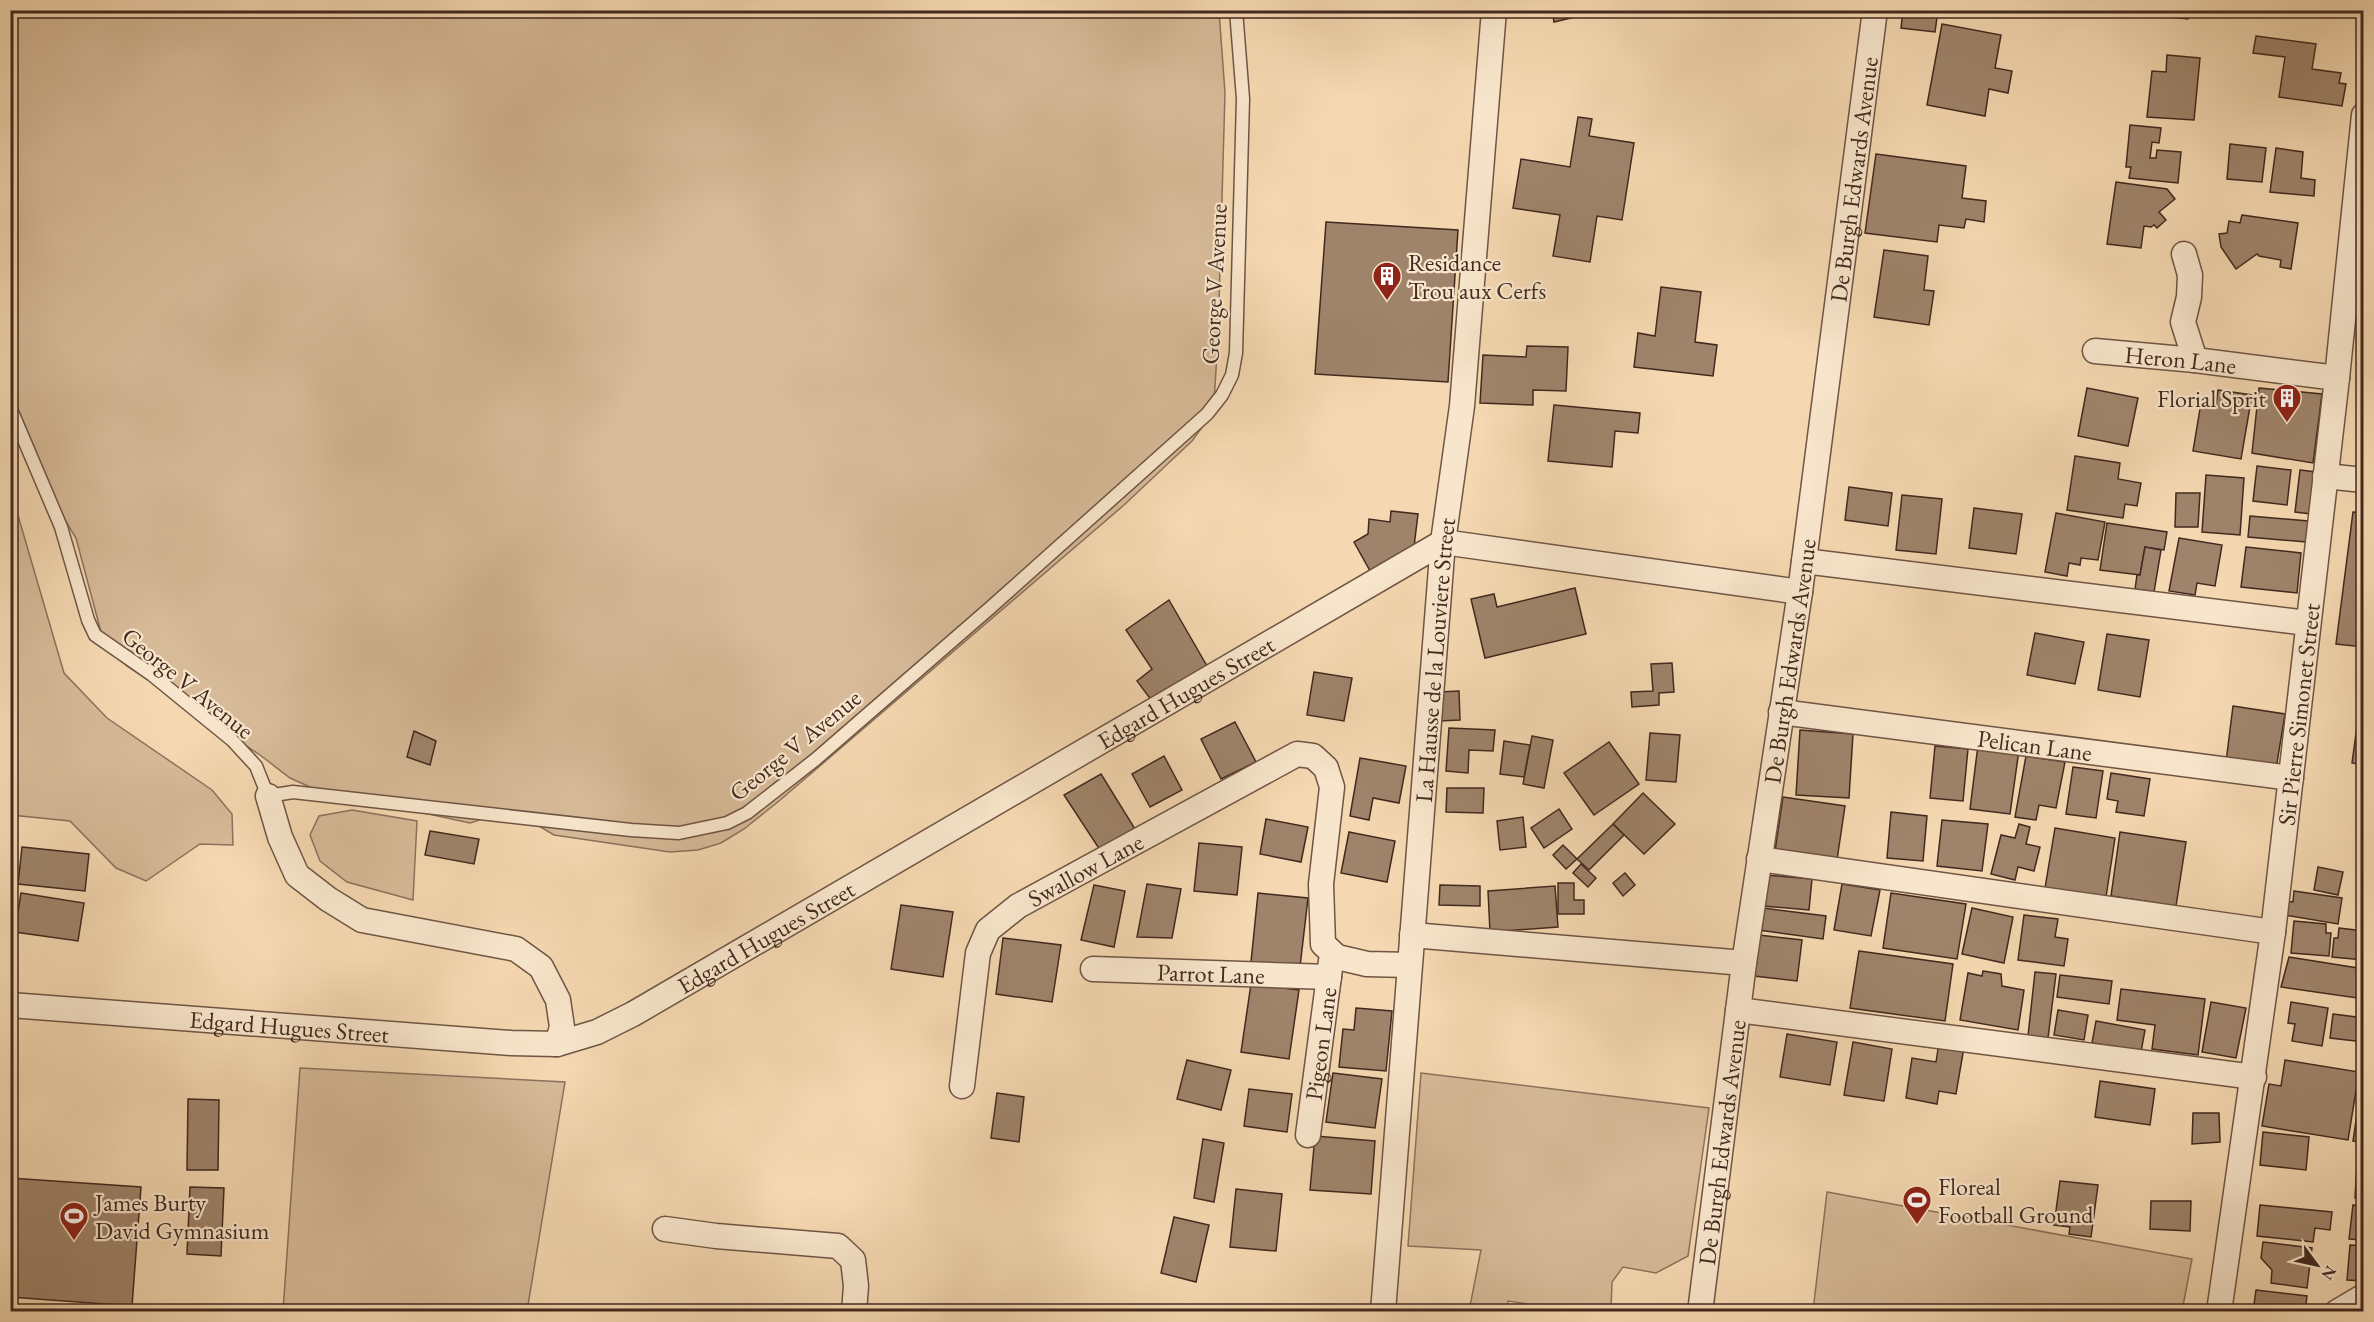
<svg xmlns="http://www.w3.org/2000/svg" width="2374" height="1322" font-family="'EB Garamond',serif">
<style>
.green{fill:#d7ba98;stroke:#8c725c;stroke-width:1.5}
.building{fill:#9f846b;stroke:#42291f;stroke-width:1.5}
.lines{fill:none;stroke-linecap:round;stroke-linejoin:round}
.lane-casing{stroke:#6f5544;stroke-width:15}
.street-casing{stroke:#6f5544;stroke-width:27}
.lane{stroke:#f8e6cc;stroke-width:12}
.street{stroke:#f8e6cc;stroke-width:24}
.labels{text-anchor:middle;dominant-baseline:central;stroke-width:4.5;stroke-linejoin:round;paint-order:stroke}
.street-label{font-size:24px;fill:#42291f;stroke:#f8e6cc}
.poi-label{font-size:24px;fill:#42291f;stroke:#f8e6cc;text-anchor:start}
</style>
<rect width="100%" height="100%" fill="#f5d8b1"/>
<filter id="stains"><feTurbulence type="fractalNoise" baseFrequency=".00333" numOctaves="4"/><feColorMatrix values="0 0 0 0 .2 0 0 0 0 .09 0 0 0 0 .02 0 0 0 .5 -.17"/></filter>
<radialGradient id="worn" r=".72"><stop offset=".6" stop-color="#630" stop-opacity="0"/><stop offset="1" stop-color="#630" stop-opacity=".3"/></radialGradient>
<g class="green">
<path d="M10,11H1219L1225,93L1218,338L1214,402L1209,418L1192,441L1124,505L779,801L744,829L721,843L698,850L670,852L554,835L512,810C499,808 484,820 470,823L317,790L290,778L260,755L127,666L105,647L76,538L21,448L11,424Z"/>
<path d="M10,488L64,673L107,718L212,790L232,814L233,845L200,844L146,881L116,868L70,821L11,815Z"/>
<path d="M352,810L417,821L413,900L347,882L320,861L310,835L319,816Z"/>
<path d="M300,1068L565,1082L527,1311H283Z"/>
<path d="M1421,1073L1709,1108L1688,1256L1656,1273L1623,1267L1612,1282L1611,1311H1575L1508,1301V1311H1469L1481,1250L1408,1246Z"/>
<path d="M1827,1192L2192,1259L2182,1311H1813Z"/>
</g>
<g class="building">
<path d="M1552,10H1591L1592,13L1554,22Z"/>
<path d="M1903,10H1938L1935,32L1901,28Z"/>
<path d="M2152,10H2189L2188,19L2151,15Z"/>
<path d="M1942,24L2001,35L1995,68L2012,71L2008,93L1989,89L1985,116L1927,105Z"/>
<path d="M2256,36L2316,44L2312,69L2341,73L2339,83L2346,84L2342,106L2279,97L2285,57L2253,53Z"/>
<path d="M2167,55L2200,58L2194,120L2147,117L2152,71L2166,72Z"/>
<path d="M1578,117L1592,119L1589,136L1634,143L1622,220L1597,216L1590,262L1553,256L1560,215L1513,208L1521,159L1570,167Z"/>
<path d="M2130,125L2161,128L2159,143L2152,142L2150,158H2156L2157,150L2181,152L2178,183L2129,178L2131,167H2126Z"/>
<path d="M2230,144L2266,148L2262,182L2227,179Z"/>
<path d="M2276,148L2303,152L2301,178L2315,180L2314,196L2270,192Z"/>
<path d="M1876,154L1966,166L1962,198L1986,201L1984,222L1966,219L1964,228L1939,225L1937,242L1865,233Z"/>
<path d="M2116,182L2167,189L2175,199L2159,212L2166,220L2157,228L2154,225L2151,227L2144,226L2141,248L2107,244Z"/>
<path d="M2242,215L2298,223L2291,269L2280,267L2281,260L2259,256L2257,254L2236,269L2221,247L2219,234L2227,233L2229,221L2240,223Z"/>
<path d="M1326,222L1458,230L1448,382L1315,374Z"/>
<path d="M1884,250L1928,256L1924,290L1934,291L1929,325L1874,317Z"/>
<path d="M1661,287L1701,292L1695,342L1717,345L1713,376L1634,367L1638,333L1655,336Z"/>
<path d="M1527,346L1568,347L1566,391L1533,390V405L1480,403L1483,355L1526,357Z"/>
<path d="M2087,388L2138,398L2128,446L2078,436Z"/>
<path d="M2259,388L2322,394L2313,463L2252,453Z"/>
<path d="M2218,390L2252,395L2241,459L2193,451L2201,403L2216,405Z"/>
<path d="M1554,405L1640,413L1638,433L1615,431L1612,467L1548,461Z"/>
<path d="M2075,456L2120,463L2118,479L2141,483L2137,506L2125,504L2123,518L2067,510Z"/>
<path d="M2257,466L2291,470L2287,505L2253,501Z"/>
<path d="M2300,470L2316,472L2311,514L2295,512Z"/>
<path d="M2206,475L2244,478L2240,535L2202,532Z"/>
<path d="M1849,487L1892,493L1888,526L1845,520Z"/>
<path d="M2176,493H2200L2198,527H2175Z"/>
<path d="M1902,495L1942,499L1936,554L1896,550Z"/>
<path d="M1974,508L2022,514L2016,554L1969,548Z"/>
<path d="M1391,511L1418,514L1413,555L1374,578L1354,542L1368,534L1369,519L1390,522Z"/>
<path d="M2353,512L2364,513V647L2336,644Z"/>
<path d="M2056,513L2105,522L2098,560L2081,558L2080,565L2069,563L2067,576L2045,572Z"/>
<path d="M2250,516L2308,521L2306,542L2248,537Z"/>
<path d="M2107,523L2167,532L2164,550L2145,547L2140,575L2100,570Z"/>
<path d="M2179,538L2222,545L2215,586L2197,583L2195,595L2169,591Z"/>
<path d="M2145,547L2161,550L2154,592L2135,589L2137,575H2140Z"/>
<path d="M2246,547L2301,553L2297,593L2241,587Z"/>
<path d="M1575,588L1586,634L1485,658L1471,599L1494,594L1497,607Z"/>
<path d="M1169,600L1207,666L1152,701L1137,681L1152,669L1126,630Z"/>
<path d="M2035,633L2084,642L2075,684L2027,675Z"/>
<path d="M2107,634L2149,640L2140,697L2098,690Z"/>
<path d="M1672,663L1674,692L1659,693V705L1632,707L1631,692L1653,691L1651,664Z"/>
<path d="M1314,672L1352,678L1344,721L1307,715Z"/>
<path d="M1459,691L1460,720L1439,721V692Z"/>
<path d="M2233,706L2285,714L2276,769L2226,762Z"/>
<path d="M1235,722L1256,762L1221,779L1201,739Z"/>
<path d="M2357,726H2364V765L2352,763Z"/>
<path d="M1449,728L1495,730L1493,751L1469,750L1468,773L1446,771Z"/>
<path d="M1800,730L1853,734L1849,798L1796,795Z"/>
<path d="M414,731L436,741L430,765L407,757Z"/>
<path d="M1650,733L1680,735L1676,782L1646,780Z"/>
<path d="M1532,736L1553,740L1544,788L1523,784Z"/>
<path d="M1504,741L1530,745L1524,777L1500,774Z"/>
<path d="M1609,742L1639,784L1594,815L1564,773Z"/>
<path d="M1978,745L2019,750L2010,814L1970,809Z"/>
<path d="M1935,746L1968,749L1963,801L1930,798Z"/>
<path d="M1164,756L1182,790L1150,807L1132,774Z"/>
<path d="M2026,756L2065,762L2056,808L2039,805L2036,820L2015,817Z"/>
<path d="M1360,758L1406,766L1399,803L1373,798L1369,820L1350,816Z"/>
<path d="M2073,767L2103,771L2096,818L2066,814Z"/>
<path d="M2111,773L2150,779L2144,816L2116,812L2118,801L2107,799Z"/>
<path d="M1101,774L1135,829L1100,850L1064,795Z"/>
<path d="M1447,788H1484L1483,813L1446,812Z"/>
<path d="M1643,793L1675,824L1644,854L1613,824Z"/>
<path d="M1783,797L1845,806L1837,860L1775,851Z"/>
<path d="M1559,809L1572,829L1544,848L1531,828Z"/>
<path d="M1891,812L1927,816L1923,861L1887,858Z"/>
<path d="M1523,817L1526,847L1500,850L1497,821Z"/>
<path d="M1266,819L1308,827L1301,862L1260,854Z"/>
<path d="M1942,820L1988,824L1982,871L1937,866Z"/>
<path d="M1613,824L1624,835L1589,870L1577,859Z"/>
<path d="M2019,824L2030,827L2026,844L2040,847L2034,871L2018,867L2015,880L1991,874L2001,835L2015,838Z"/>
<path d="M2055,828L2115,838L2106,897L2045,888Z"/>
<path d="M430,831L479,839L474,864L425,855Z"/>
<path d="M1349,832L1395,841L1387,882L1341,873Z"/>
<path d="M2120,832L2186,842L2176,906L2111,896Z"/>
<path d="M1199,843L1242,847L1237,895L1194,891Z"/>
<path d="M1563,845L1577,859L1566,869L1553,855Z"/>
<path d="M22,847L89,854L85,891L18,884Z"/>
<path d="M1581,864L1596,878L1588,887L1573,873Z"/>
<path d="M2318,867L2343,872L2338,895L2314,890Z"/>
<path d="M1625,873L1635,885L1623,896L1613,883Z"/>
<path d="M1766,875L1812,879L1809,910L1763,906Z"/>
<path d="M1558,883H1574V900H1584V914H1558Z"/>
<path d="M1147,884L1181,889L1172,938L1137,937Z"/>
<path d="M1842,884L1880,890L1871,936L1834,930Z"/>
<path d="M1094,885L1125,891L1114,947L1081,940Z"/>
<path d="M1440,885L1480,886V906L1439,905Z"/>
<path d="M1555,886L1558,927L1490,932L1488,891Z"/>
<path d="M2294,891L2342,898L2338,924L2284,915L2286,901L2293,902Z"/>
<path d="M21,893L84,903L78,941L15,932Z"/>
<path d="M1258,893L1308,898L1300,967L1251,962Z"/>
<path d="M1891,893L1966,904L1957,959L1883,948Z"/>
<path d="M901,905L953,912L943,977L891,969Z"/>
<path d="M1763,908L1826,916L1823,939L1759,930Z"/>
<path d="M1972,908L2013,917L2004,963L1962,954Z"/>
<path d="M2024,915L2058,919L2055,937L2068,939L2064,966L2018,960Z"/>
<path d="M2294,921L2326,924V933H2331L2329,956L2291,953Z"/>
<path d="M2339,928L2364,931V960L2332,957L2334,938H2338Z"/>
<path d="M1759,935L1802,940L1797,981L1754,976Z"/>
<path d="M1003,938L1061,945L1052,1002L996,994Z"/>
<path d="M1859,951L1953,964L1945,1021L1850,1008Z"/>
<path d="M2289,957L2364,969V999L2281,987Z"/>
<path d="M1983,971L2001,974L2002,986L2024,990L2018,1030L1960,1020L1968,973L1982,976Z"/>
<path d="M2035,972L2056,974L2048,1038L2028,1036Z"/>
<path d="M2060,975L2112,981L2109,1004L2057,997Z"/>
<path d="M1251,984L1299,990L1289,1059L1241,1052Z"/>
<path d="M2121,989L2205,999L2198,1055L2152,1049L2155,1025L2117,1020Z"/>
<path d="M2211,1002L2246,1008L2236,1058L2202,1052Z"/>
<path d="M2291,1002L2328,1008L2322,1046L2292,1041L2295,1024L2288,1023Z"/>
<path d="M1356,1008L1392,1011L1386,1071L1339,1067L1343,1029L1354,1030Z"/>
<path d="M2058,1010L2088,1015L2084,1040L2054,1035Z"/>
<path d="M2333,1014L2364,1018V1042L2330,1038Z"/>
<path d="M2096,1021L2145,1030L2141,1052L2092,1043Z"/>
<path d="M1787,1034L1837,1042L1830,1085L1780,1077Z"/>
<path d="M1853,1042L1892,1049L1884,1101L1844,1095Z"/>
<path d="M1939,1043L1964,1047L1956,1094L1939,1091L1937,1104L1906,1098L1912,1058L1936,1062Z"/>
<path d="M1187,1060L1231,1070L1221,1110L1177,1099Z"/>
<path d="M2285,1060L2359,1072L2348,1140L2262,1126L2269,1084L2281,1086Z"/>
<path d="M1333,1073L1382,1079L1375,1128L1326,1122Z"/>
<path d="M2100,1081L2155,1089L2150,1125L2095,1117Z"/>
<path d="M1249,1089L1292,1094L1287,1132L1244,1126Z"/>
<path d="M997,1093L1024,1097L1019,1142L991,1138Z"/>
<path d="M188,1099L219,1100L218,1170H187Z"/>
<path d="M2193,1113H2219L2220,1142L2192,1144Z"/>
<path d="M2357,1114L2364,1115V1142L2353,1141Z"/>
<path d="M2263,1132L2309,1137L2306,1170L2260,1165Z"/>
<path d="M1315,1136L1375,1141L1371,1194L1310,1190Z"/>
<path d="M1203,1139L1224,1143L1214,1202L1194,1198Z"/>
<path d="M2357,1164H2364V1199L2355,1198Z"/>
<path d="M10,1178L141,1187L132,1306L10,1297Z"/>
<path d="M2060,1181L2098,1185L2091,1237L2069,1234L2070,1227L2054,1225Z"/>
<path d="M190,1187L224,1188L221,1256L187,1254Z"/>
<path d="M1236,1189L1282,1194L1276,1251L1230,1247Z"/>
<path d="M2151,1201H2191L2190,1231L2150,1229Z"/>
<path d="M2260,1205L2332,1212L2330,1230L2315,1228L2313,1242L2257,1236Z"/>
<path d="M2353,1205L2364,1207V1240L2349,1239Z"/>
<path d="M1174,1217L1209,1225L1196,1282L1161,1273Z"/>
<path d="M2263,1242L2312,1248L2307,1288L2271,1283L2272,1270L2261,1258Z"/>
<path d="M2350,1245L2364,1246V1281L2347,1280Z"/>
<path d="M2256,1290L2307,1296L2305,1312H2253Z"/>
</g>
<g class="lines">
<g class="lane-casing">
<path id="lane" d="M10,407L61,527L88,620L95,635L151,674L232,740L256,766L268,796L293,792L631,830L679,833L727,823L747,813L816,759L990,608L1207,414L1222,395L1232,375L1236,353L1243,99L1236,10"/>
</g>
<g class="street-casing">
<g id="street">
<path d="M2184,254L2190,275L2189,297L2183,322L2195,360"/>
<path id="s1" d="M2095,351L2195,360L2337,378"/>
<path d="M2325,476L2364,480"/>
<path d="M1804,561L2308,623"/>
<path id="s2" d="M1781,712L2291,778"/>
<path d="M268,796L280,837L297,875L328,899L362,920L516,949L541,967L558,1000L562,1027L557,1044"/>
<path d="M1759,859L2273,932"/>
<path d="M1412,935L1744,963"/>
<path id="s3" d="M1093,969L1329,977"/>
<path id="s4" d="M10,1005L511,1043L557,1044L597,1032L633,1014L1443,542L1800,592"/>
<path d="M1738,1010L2254,1077"/>
<path id="s5" d="M962,1086L978,953L988,930L1018,906L1297,754L1313,756L1326,768L1332,787L1321,884L1323,944L1337,957L1367,964L1409,965"/>
<path id="s6" d="M1308,1135L1331,961"/>
<path d="M665,1229L716,1236L838,1246L853,1260L856,1286L854,1312"/>
<path id="s7" d="M1383,1312L1443,542L1462,406L1494,10"/>
<path id="s8" d="M1700,1312L1744,963L1800,592L1875,10"/>
<path id="s9" d="M2219,1312L2273,932L2337,378L2364,115"/>
<path d="M2337,1312L2364,1296"/>
</g>
</g>
<use href="#lane" class="lane"/>
<use href="#street" class="street"/>
</g>
<defs>
<g id="building-pin" transform="scale(1.5)"><path d="M0 17L-7.5 6A9.5 9.5 0 1 1 7.5 6Z" fill="#8f2418" stroke="#f8e6cc"/><path d="M-4-6H4V6H1V3H-1V6H-4ZM-2.5-4.3h1.7v1.8h-1.7ZM.8-4.3h1.7v1.8H.8ZM-2.5-1h1.7V.8h-1.7ZM.8-1h1.7V.8H.8Z" fill="#fff"/></g>
<g id="stadium-pin" transform="scale(1.5)"><path d="M0 17L-7.5 6A9.5 9.5 0 1 1 7.5 6Z" fill="#8f2418" stroke="#f8e6cc"/><path d="M0-5a6.5 5 0 1 0 0 10a6.5 5 0 1 0 0-10ZM-3.5-1.8h7v3.6h-7Z" fill="#fff"/></g>
</defs>
<g fill-rule="evenodd">
<use href="#building-pin" x="1387" y="276"/>
<use href="#building-pin" x="2287" y="398"/>
<use href="#stadium-pin" x="1917" y="1200"/>
<use href="#stadium-pin" x="74" y="1216"/>
</g>
<g class="labels">
<g class="street-label">
<text stroke="none"><textPath href="#s8" startOffset="1143">De Burgh Edwards Avenue</textPath></text>
<text transform="translate(1214 284) rotate(-87)">George V Avenue</text>
<text stroke="none"><textPath href="#s1" startOffset="86">Heron Lane</textPath></text>
<text stroke="none"><textPath href="#s7" startOffset="654">La Hausse de la Louviere Street</textPath></text>
<text stroke="none"><textPath href="#s8" startOffset="657">De Burgh Edwards Avenue</textPath></text>
<text transform="translate(188 683) rotate(39)">George V Avenue</text>
<text stroke="none"><textPath href="#s4" startOffset="1270">Edgard Hugues Street</textPath></text>
<text stroke="none"><textPath href="#s9" startOffset="603">Sir Pierre Simonet Street</textPath></text>
<text transform="translate(795 745) rotate(-39)">George V Avenue</text>
<text stroke="none"><textPath href="#s2" startOffset="256">Pelican Lane</textPath></text>
<text stroke="none"><textPath href="#s5" startOffset="274">Swallow Lane</textPath></text>
<text stroke="none"><textPath href="#s4" startOffset="784">Edgard Hugues Street</textPath></text>
<text stroke="none"><textPath href="#s3" startOffset="118">Parrot Lane</textPath></text>
<text stroke="none"><textPath href="#s4" startOffset="280">Edgard Hugues Street</textPath></text>
<text stroke="none"><textPath href="#s6" startOffset="92">Pigeon Lane</textPath></text>
<text stroke="none"><textPath href="#s8" startOffset="171">De Burgh Edwards Avenue</textPath></text>
</g>
<g class="poi-label">
<text x="1408" y="262">Residance<tspan x="1408" dy="28">Trou aux Cerfs</tspan></text>
<text x="2266" y="398" text-anchor="end">Florial Sprit</text>
<text x="1938" y="1186">Floreal<tspan x="1938" dy="28">Football Ground</tspan></text>
<text x="95" y="1202">James Burty<tspan x="95" dy="28">David Gymnasium</tspan></text>
</g>
</g>
<rect width="2374" height="1322" fill="none" stroke="#f5d8b1" stroke-width="36"/>
<rect x="12" y="12" width="2350" height="1298" fill="none" stroke="#42291f" stroke-width="3"/>
<rect x="18" y="18" width="2338" height="1286" fill="none" stroke="#42291f" stroke-width="1.5"/>
<g transform="translate(2317 1265) rotate(123)" stroke="#f8e6cc" stroke-width="4.5" paint-order="stroke">
<path d="M0-4.5L10 22L0 15L-10 22Z" fill="#42291f"/>
<text y="-9" font-size="16" font-weight="bold" text-anchor="middle" fill="#42291f">N</text>
</g>
<rect width="100%" height="100%" filter="url(#stains)"/>
<rect width="100%" height="100%" fill="url(#worn)"/>
</svg>
